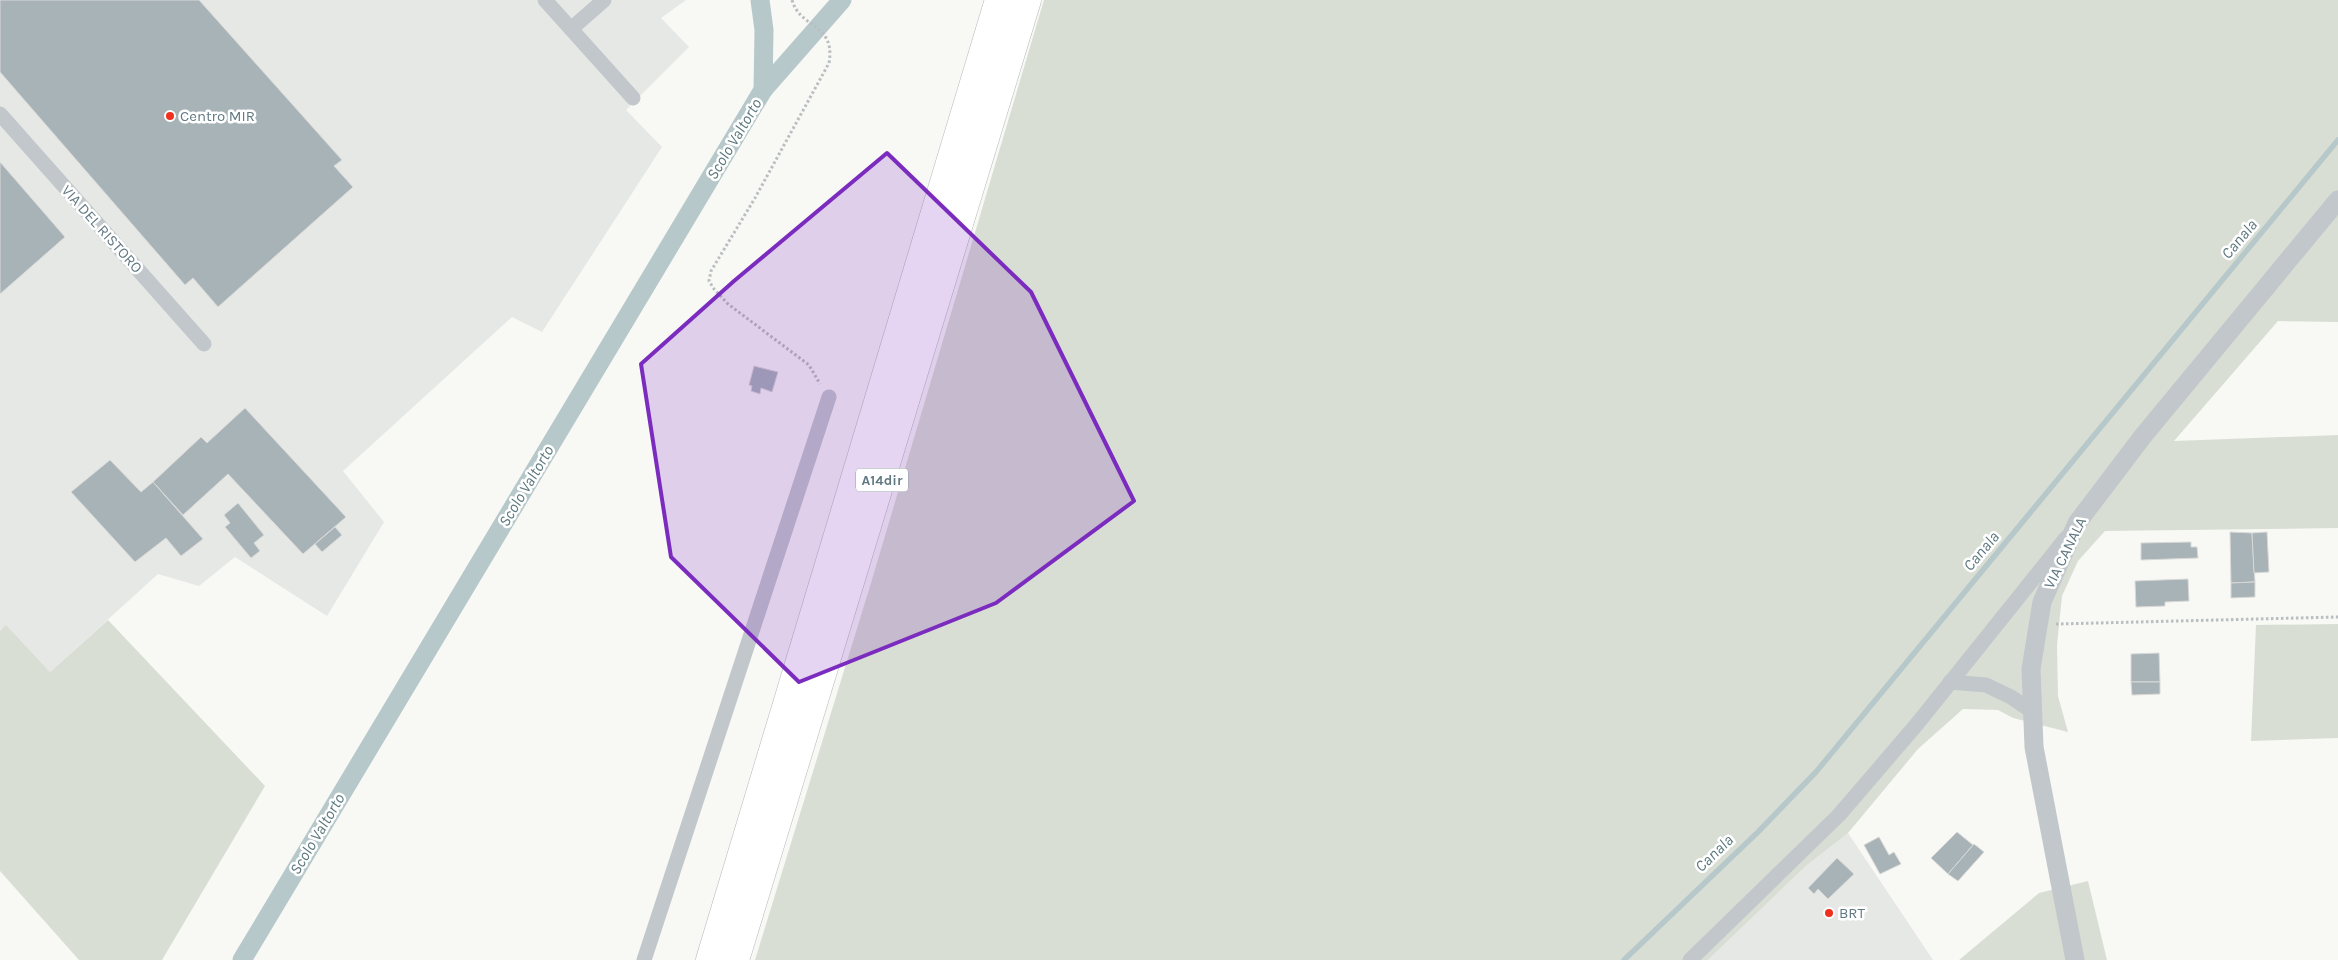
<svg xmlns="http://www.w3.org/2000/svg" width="2338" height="960" font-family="Karla,sans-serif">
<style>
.built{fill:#e6e8e6}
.green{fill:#d9ded4}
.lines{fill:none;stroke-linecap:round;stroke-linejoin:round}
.stream{stroke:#b7c8ca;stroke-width:5.5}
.canal{stroke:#b7c8ca;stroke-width:19}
.building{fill:#a7b3b7;stroke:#dad9d7}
.motorway-casing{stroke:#b4babc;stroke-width:29}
.path{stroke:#b9bec0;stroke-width:3;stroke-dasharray:2.5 2.5;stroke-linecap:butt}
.minor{stroke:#c1c7ca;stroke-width:15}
.tertiary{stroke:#c1c7ca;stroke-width:19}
.motorway{stroke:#fff;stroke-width:28}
.marked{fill:#7b2cbf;fill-opacity:0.2;stroke:#7b2cbf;stroke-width:4;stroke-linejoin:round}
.poi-dot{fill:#f02f1d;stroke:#fff;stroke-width:2}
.labels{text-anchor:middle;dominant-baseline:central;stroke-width:5;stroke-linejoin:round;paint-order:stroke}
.shield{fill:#fff;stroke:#90a1a8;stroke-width:1}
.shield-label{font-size:14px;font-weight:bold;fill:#617982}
.poi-label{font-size:15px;fill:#617982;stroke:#fff;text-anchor:start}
.street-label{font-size:15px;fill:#617982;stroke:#fff}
.water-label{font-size:16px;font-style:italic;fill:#5b787d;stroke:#fff}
</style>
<rect width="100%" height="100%" fill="#f8f8f5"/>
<g class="built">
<path d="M0,0H686L661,18L689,47L626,110L662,147L542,332L512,317L343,471L384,522L327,616L235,557L199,586L158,574L50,672L6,626L0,631Z"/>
<path d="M1848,833L1933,960H1708L1806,866Z"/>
</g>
<g class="green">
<path d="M1044,0H2338V322L2278,321L2174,441L2338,435V528L2105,531L2078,561L2062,596L2057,645L2058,696L2068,732L2013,718L1998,710L1963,709L1918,749L1848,833L1806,866L1708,960H755L871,583Z"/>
<path d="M108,620L265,786L162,960H79L0,871V631L6,625L50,672Z"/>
<path d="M2338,624V738L2251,741L2256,625Z"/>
<path d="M2088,881L2107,960H1959L2039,893Z"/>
</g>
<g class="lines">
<path class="stream" d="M1624,960L1758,832L1816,772L2338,140"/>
<g class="canal">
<path d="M763,90L842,0"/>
<path d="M242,960L763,90L764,30L760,0"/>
</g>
</g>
<g class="building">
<path d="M0,0H199L342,160L334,166L353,187L218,307L193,278L185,285L0,72Z"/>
<path d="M0,162L65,237L0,294Z"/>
<path d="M754,366L778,372L772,392L761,388L760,394L751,391L752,386L749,385Z"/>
<path d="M245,408L346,517L303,554L228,474L183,515L153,482L201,437L207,443Z"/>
<path d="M110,460L141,492L153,482L203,539L181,556L166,538L135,562L71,492Z"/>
<path d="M238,503L264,535L254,543L260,551L251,558L225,527L230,523L224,515Z"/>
<path d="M335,527L342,535L322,552L315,544Z"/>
<path d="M2230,532L2252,533L2255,582L2231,583Z"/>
<path d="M2267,532L2269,572L2254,573L2252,533Z"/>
<path d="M2191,542V547H2197L2198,558L2141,560V543Z"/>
<path d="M2188,579L2189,601L2165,602V606L2136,607L2135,581Z"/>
<path d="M2255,582V597L2231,598V583Z"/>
<path d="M2159,653L2160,682H2131V654Z"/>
<path d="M2131,682H2160V694L2132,695Z"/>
<path d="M1957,832L1973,845L1948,874L1931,858Z"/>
<path d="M1879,837L1889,855L1894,852L1901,864L1880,874L1864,845Z"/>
<path d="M1974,844L1984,852L1958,881L1948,874Z"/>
<path d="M1837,858L1854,874L1828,899L1818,889L1814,894L1808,888Z"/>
</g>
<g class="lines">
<g class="motorway-casing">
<g id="motorway">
<path d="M710,960L999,0"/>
<path d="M735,960L1027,0"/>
</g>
</g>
<g class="path">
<path d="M792,0C800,29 836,23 829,63L755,198L711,271L709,281L714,289L728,304L809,365L820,384"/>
<path d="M2056,624L2338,617"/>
</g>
<g class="minor">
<path d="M545,0L633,98"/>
<path d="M571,29L604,0"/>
<path d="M0,114L204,344"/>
<path d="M1950,682L1986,685L2011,697L2033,712"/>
<path d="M644,960L829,397"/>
<path d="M1690,960L1839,815L1917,724L2066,538"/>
</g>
<path class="tertiary" d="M2075,960L2034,747L2031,669L2042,602L2077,523L2143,436L2338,200"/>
<use href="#motorway" class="motorway"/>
</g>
<path class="marked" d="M887,153L1031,292L1134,501L996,603L799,682L671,557L641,364L734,281Z"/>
<g class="poi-dot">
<circle cx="170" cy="116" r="5"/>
<circle cx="1829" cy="913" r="5"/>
</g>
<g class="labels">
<rect class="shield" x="856" y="468.5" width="52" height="23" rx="4"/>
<g class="shield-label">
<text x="882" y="480">A14dir</text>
</g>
<g class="poi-label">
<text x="180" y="116">Centro MIR</text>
<text x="1839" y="913">BRT</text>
</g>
<g class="street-label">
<text transform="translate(102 229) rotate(48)">VIA DEL RISTORO</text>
<text transform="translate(2065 553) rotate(-64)">VIA CANALA</text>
</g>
<g class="water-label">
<text transform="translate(734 139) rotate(-59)">Scolo Valtorto</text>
<text transform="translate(2239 239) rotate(-50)">Canala</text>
<text transform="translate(526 486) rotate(-59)">Scolo Valtorto</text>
<text transform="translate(1981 551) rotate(-50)">Canala</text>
<text transform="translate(317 834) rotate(-59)">Scolo Valtorto</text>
<text transform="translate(1714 853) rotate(-44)">Canala</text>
</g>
</g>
</svg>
